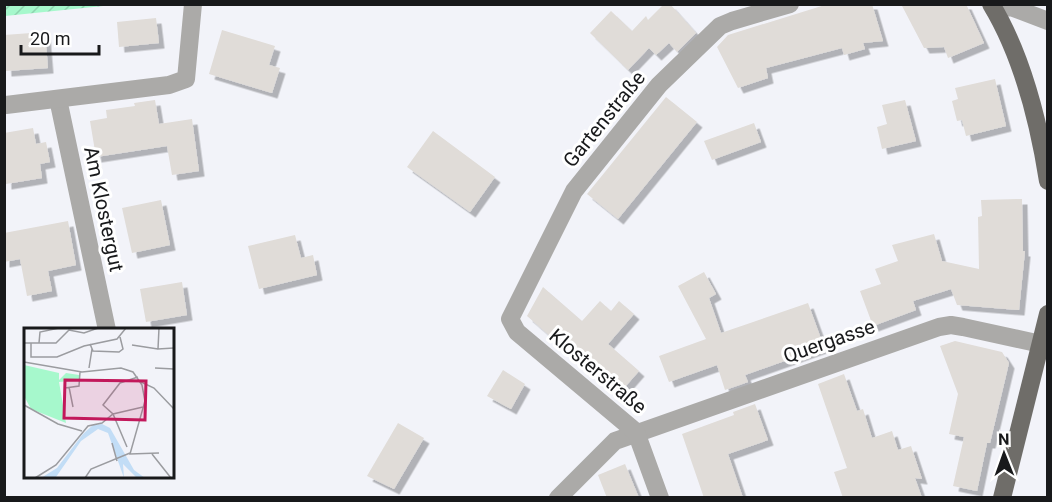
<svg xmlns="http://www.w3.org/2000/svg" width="1052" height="502" font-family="Roboto,sans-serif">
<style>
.garden{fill:url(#garden-furrows)}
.building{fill:#e0dcd8;filter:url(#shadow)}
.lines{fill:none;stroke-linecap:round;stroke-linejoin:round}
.minor{stroke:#abaaa8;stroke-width:18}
.primary{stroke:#6f6d69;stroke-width:18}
.labels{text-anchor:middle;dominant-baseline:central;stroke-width:6;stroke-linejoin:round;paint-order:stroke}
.street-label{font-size:20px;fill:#18191b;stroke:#fff}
.inset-road{fill:none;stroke:#9b9ca0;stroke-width:1.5}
.view{fill:#c2185b;fill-opacity:0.15;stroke:#c2185b;stroke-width:3}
.inset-edge{fill:none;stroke:#18191b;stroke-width:3}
</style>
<defs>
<pattern id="garden-furrows" width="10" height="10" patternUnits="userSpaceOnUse" patternTransform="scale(1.5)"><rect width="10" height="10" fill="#a6f8cc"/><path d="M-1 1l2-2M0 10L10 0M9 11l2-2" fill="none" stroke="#8ed4af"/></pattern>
<filter id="shadow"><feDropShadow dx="5.5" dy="5.5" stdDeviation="0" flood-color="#0004"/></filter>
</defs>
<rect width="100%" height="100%" fill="#f2f3f9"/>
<path class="garden" d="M5,4H113V5L5,16Z"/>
<g class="building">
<path d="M664,4H670L696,33L677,52L669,43L656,55L649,48L628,70L590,33L611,11L632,31L646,16L648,20Z"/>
<path d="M828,4H872L883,41L863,43L865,49L844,55L842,48L766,68L768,78L738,88L717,47L728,35Z"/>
<path d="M901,4H966L984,43L948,58L944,47L924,48Z"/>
<path d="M156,18L159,43L119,47L117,22Z"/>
<path d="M222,30L275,46L269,65L280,68L272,93L209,74Z"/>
<path d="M45,32L48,68L6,71L4,35Z"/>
<path d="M995,79L1006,126L966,136L962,120L957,121L952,101L958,99L955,88Z"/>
<path d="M666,97L697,122L618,219L587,194Z"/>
<path d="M155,100L159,124L192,119L199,171L172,175L167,146L96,157L90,121L107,118L106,110L135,106L134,103Z"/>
<path d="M905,100L916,141L882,149L877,127L887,124L882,105Z"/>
<path d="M754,123L761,142L712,160L704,141Z"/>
<path d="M33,128L36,144L46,142L50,162L40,164L42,178L6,184L4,133Z"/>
<path d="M433,131L495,177L470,212L407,167Z"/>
<path d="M1022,199L1023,251H1025L1019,310L957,305L951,289L913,301L916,310L873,326L860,291L881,284L875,269L898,261L892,245L934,234L942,261L979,269L978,217L982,216L981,200Z"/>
<path d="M161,200L170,245L132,253L122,208Z"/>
<path d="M68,221L76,265L48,271L52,291L27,296L20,259L4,262V233Z"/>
<path d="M295,235L301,258L313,255L317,275L259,289L248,246Z"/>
<path d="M704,272L716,294L709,298L721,333L808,303L824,347L745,375L748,382L725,390L717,365L669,382L659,356L706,339L678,286Z"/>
<path d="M182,282L187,315L146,322L140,289Z"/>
<path d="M543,287L582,321L600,301L611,311L619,301L634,314L608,344L639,371L618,395L527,316Z"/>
<path d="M955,341L1002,352L1009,363L990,443H987L977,491L953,486L964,437L949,434L958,394L940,346Z"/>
<path d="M503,370L525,384L511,409L487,396Z"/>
<path d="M844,374L857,411L863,409L872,438L892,431L898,450L911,446L922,479L915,478L922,498H843L834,472L847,468L818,384Z"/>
<path d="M755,404L768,440L728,454L743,498H704L682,434L734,415L733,412Z"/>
<path d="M398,423L424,438L394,489L367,476Z"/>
<path d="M625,464L639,498H607L598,475Z"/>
</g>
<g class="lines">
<g class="minor">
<path d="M994,9L1011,7L1048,21"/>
<path d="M58,99L107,330"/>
<path d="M6,105L169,85L186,79L193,4"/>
<path d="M558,498L615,441L939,327L951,325L963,327L1041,344"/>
<path d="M660,498L636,432L517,332L510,319L574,191L659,85L720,26L732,21L790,4"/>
</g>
<g class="primary">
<path d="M991,4C1022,55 1039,124 1048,181"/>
<path d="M1002,498L1048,314"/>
</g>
</g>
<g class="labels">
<g class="street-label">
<text transform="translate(604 119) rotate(-51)">Gartenstraße</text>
<text transform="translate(104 209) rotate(78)">Am Klostergut</text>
<text transform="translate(829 341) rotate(-19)">Quergasse</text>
<text transform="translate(598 371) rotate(40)">Klosterstraße</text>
</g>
</g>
<g transform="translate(24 328)">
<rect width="150" height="150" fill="#f2f3f9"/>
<path d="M0,37L35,45V52L42,45L55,47V52L35,54L42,95L7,81L0,68Z" fill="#a6f8cc"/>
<path d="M78,96L86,100L110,142L121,150H113L99,136L100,150L84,105L74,101L57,113L32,149L17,150L33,140L59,106L69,97Z" fill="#c2ddf6"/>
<path class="inset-road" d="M135,0L134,21L150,20M0,15H32L45,2L60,5L74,0M7,15V29H33L60,18L93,11L102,0M15,15L16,4L35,0M66,16L69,23L95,24L99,21L96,9M108,17L134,21M0,34L58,44L97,40L109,44L118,57L121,73L106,126L135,125M65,40L68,21M131,40L150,41M117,54L130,60L150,81M45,59L49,79M41,60L55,58L56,44M0,77L34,96L58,103M88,115L93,133M103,119L89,86L79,77L96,55L114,49M128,126L147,150M11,150L32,137L64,98L78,95L89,86L119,79M61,150L67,141L106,125"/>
<path class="view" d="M41,52L122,53L121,92L40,90Z"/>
<rect width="150" height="150" class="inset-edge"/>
</g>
<rect width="1052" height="502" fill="none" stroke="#18191b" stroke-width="12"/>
<g transform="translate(1004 454) rotate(359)" stroke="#ffffff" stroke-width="4.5" paint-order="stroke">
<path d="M0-4.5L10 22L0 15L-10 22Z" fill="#18191b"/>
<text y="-9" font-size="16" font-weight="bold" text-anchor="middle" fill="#18191b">N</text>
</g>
<path d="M21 45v9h78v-9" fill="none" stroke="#18191b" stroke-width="3"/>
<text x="30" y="45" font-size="18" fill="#18191b" stroke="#ffffff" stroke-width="4.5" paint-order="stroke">20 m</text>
</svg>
